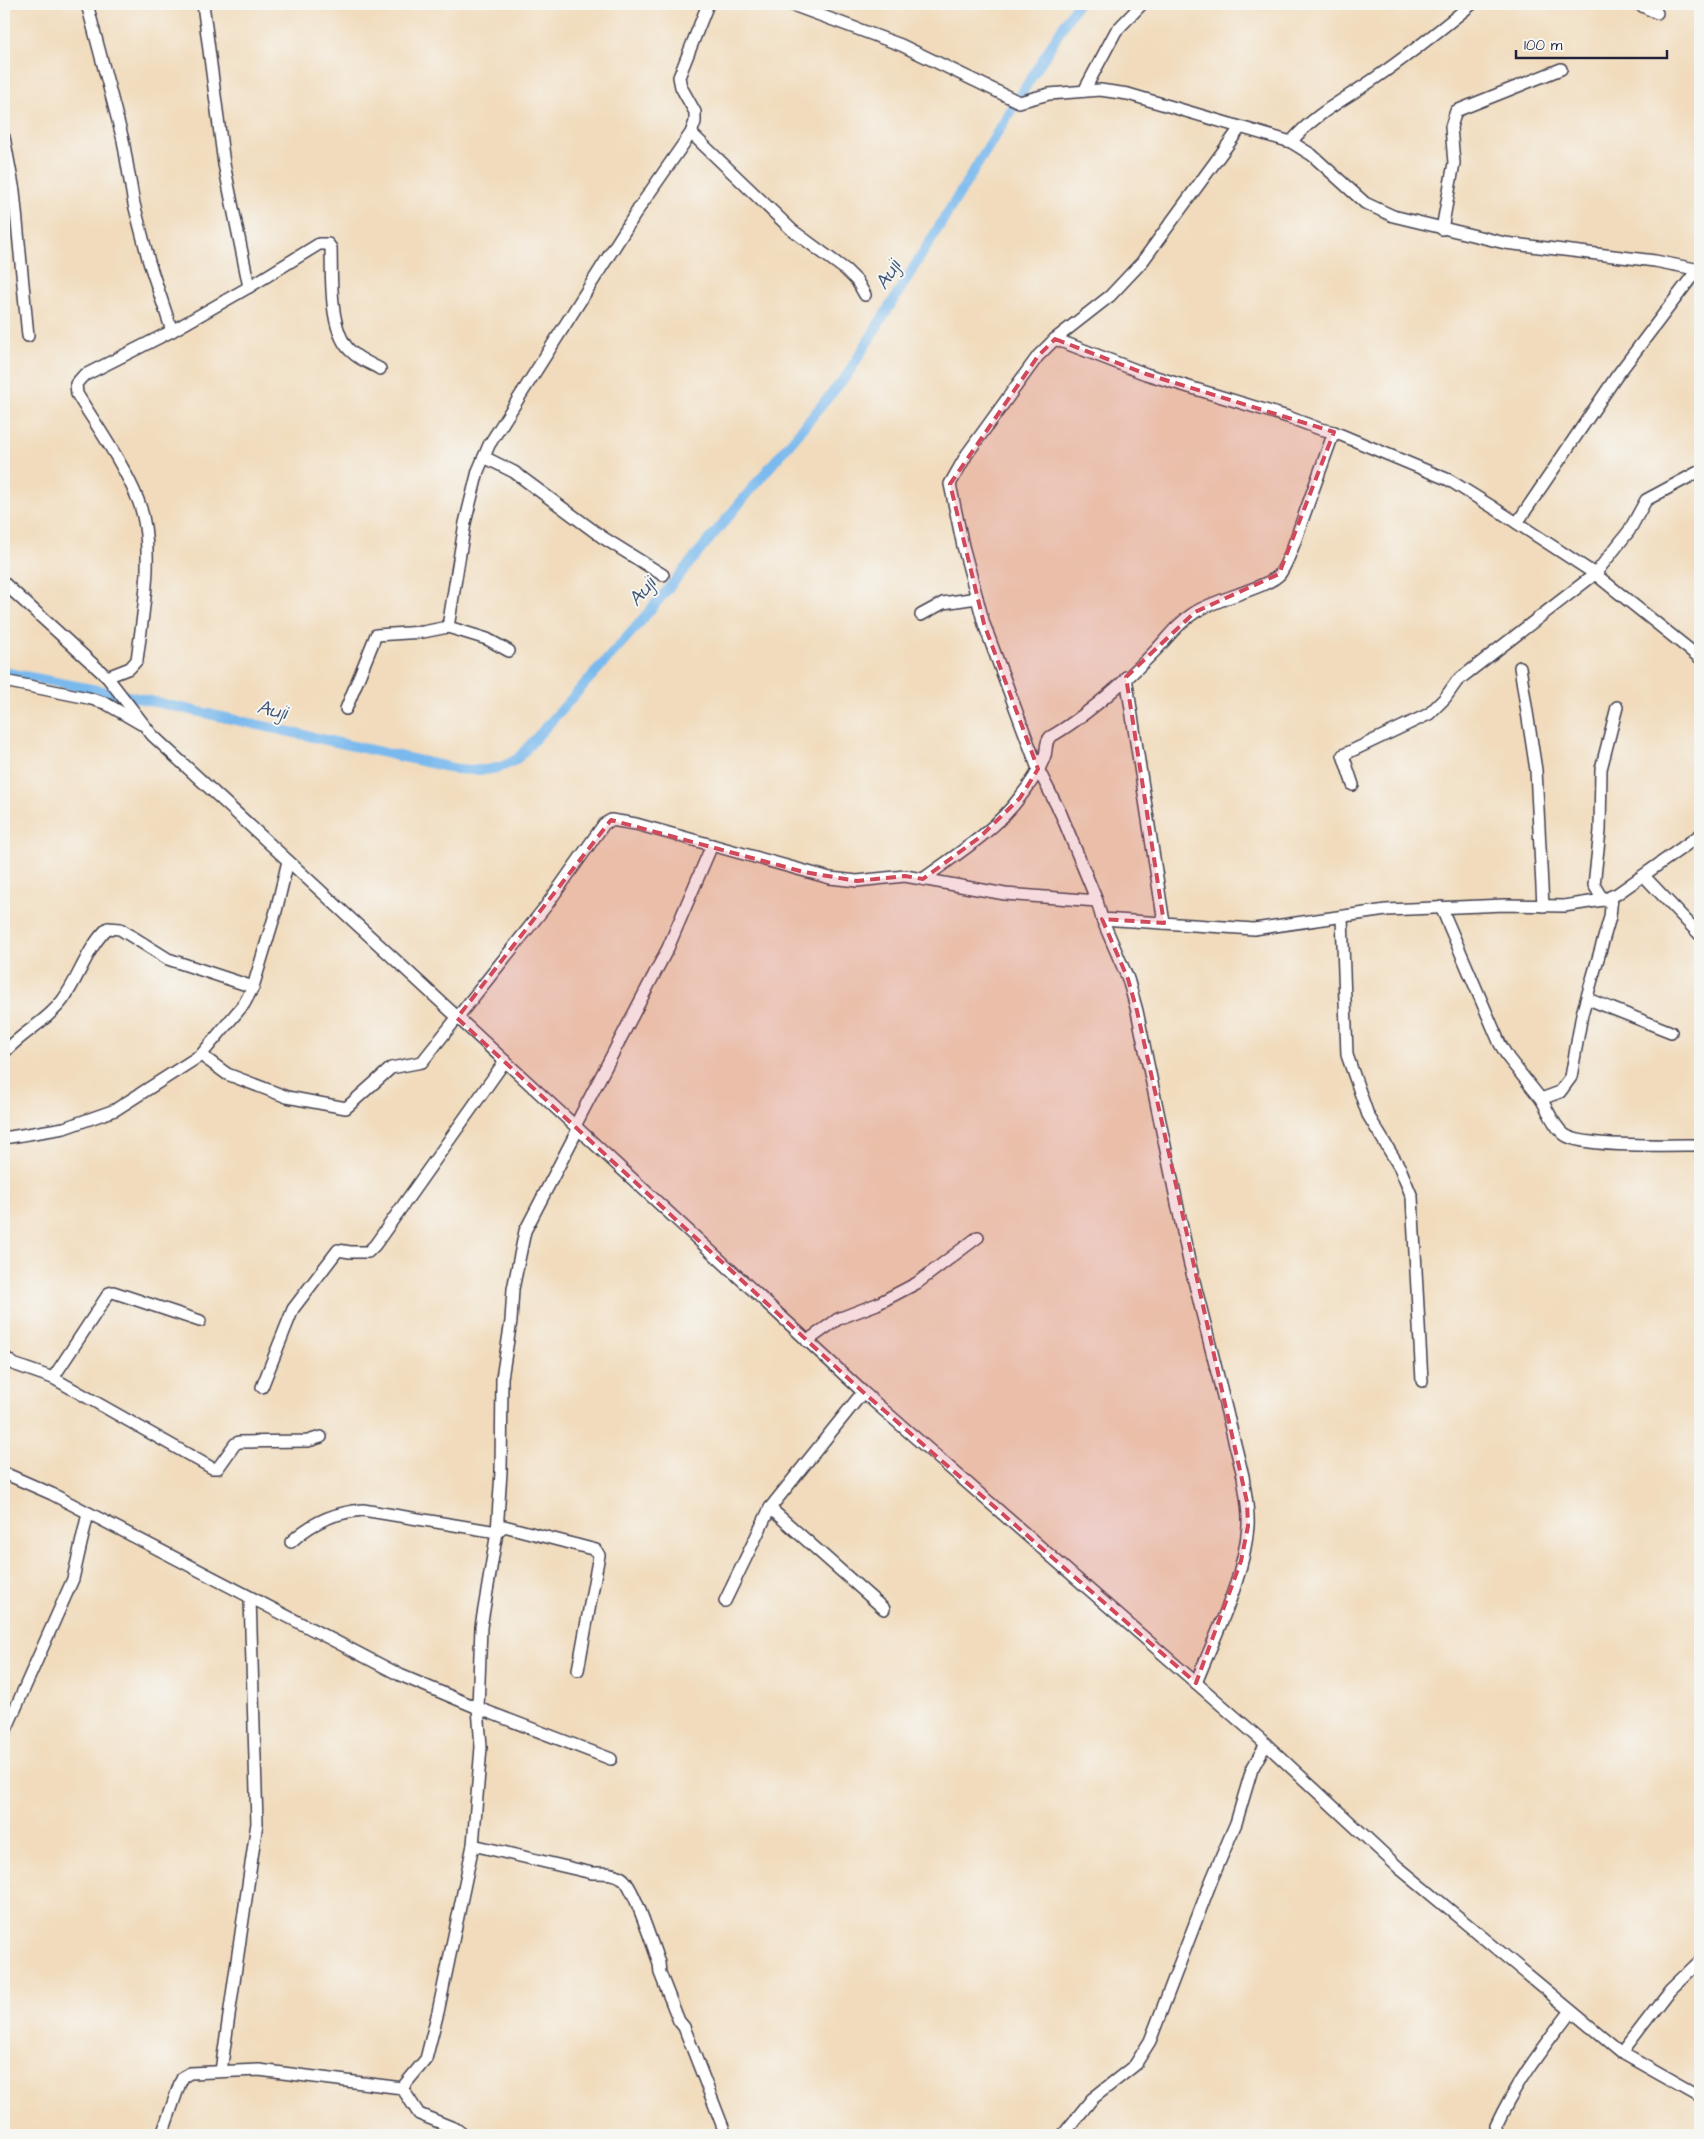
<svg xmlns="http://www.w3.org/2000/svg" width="1704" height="2139" font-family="'Architects Daughter',sans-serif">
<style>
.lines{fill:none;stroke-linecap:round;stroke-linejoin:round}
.canal{stroke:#79b9ed;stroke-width:10}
.street-casing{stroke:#413e4e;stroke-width:14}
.street{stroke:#fff;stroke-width:11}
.marked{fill:#d1495b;fill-opacity:0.2;stroke:#d1495b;stroke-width:4;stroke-dasharray:10 6;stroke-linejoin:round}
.labels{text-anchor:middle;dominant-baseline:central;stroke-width:4;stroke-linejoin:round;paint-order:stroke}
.water-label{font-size:20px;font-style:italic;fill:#405779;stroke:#f6f6f2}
</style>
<rect width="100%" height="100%" fill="#f6f6f2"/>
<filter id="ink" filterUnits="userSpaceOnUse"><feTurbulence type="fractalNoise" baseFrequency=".02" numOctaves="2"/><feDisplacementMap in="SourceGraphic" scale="10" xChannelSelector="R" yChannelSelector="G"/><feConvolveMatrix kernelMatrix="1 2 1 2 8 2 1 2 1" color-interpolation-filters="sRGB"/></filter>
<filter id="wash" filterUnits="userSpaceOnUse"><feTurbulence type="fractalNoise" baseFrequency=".0096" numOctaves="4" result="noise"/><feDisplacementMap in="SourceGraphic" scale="20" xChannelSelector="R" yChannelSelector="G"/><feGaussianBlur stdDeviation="1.12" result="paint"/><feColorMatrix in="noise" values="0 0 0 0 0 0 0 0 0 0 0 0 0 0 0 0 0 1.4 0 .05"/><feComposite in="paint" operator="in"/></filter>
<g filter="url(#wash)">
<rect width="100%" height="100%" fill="#f1dbbc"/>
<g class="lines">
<path class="canal" d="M4,672L128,696L457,769C481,771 498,772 518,758L636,627L847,375L1077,4"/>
</g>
</g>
<g filter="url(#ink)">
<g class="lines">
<g class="street-casing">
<g id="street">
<path d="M87,4L123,140L134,204L149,262L172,331"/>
<path d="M790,4L901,45L1019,102L1049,94L1100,90L1128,94L1291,142L1312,155L1365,203L1393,216L1505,243L1655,261L1700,270"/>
<path d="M1638,4L1657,13"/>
<path d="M1084,91L1116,31L1142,4"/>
<path d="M691,133L792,230L846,270L857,281L865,295"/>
<path d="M4,137L14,191L28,336"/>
<path d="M1291,142C1314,114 1344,100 1374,79C1408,56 1440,30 1472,4"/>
<path d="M1442,229L1454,163L1451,127L1456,111L1561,69"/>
<path d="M249,287L319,244H328L331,248C332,276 328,334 353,353C360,360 372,364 380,369"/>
<path d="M1055,339L1146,374L1288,417L1320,429L1334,432L1449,480L1494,508L1595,574L1700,658"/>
<path d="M484,457L514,472L602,537L663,575"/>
<path d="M1517,523L1616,377L1697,270"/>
<path d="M4,583L107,677L152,735L863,1392L1266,1744L1398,1867L1622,2053L1700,2097"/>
<path d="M921,615L943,603L977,598"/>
<path d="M509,651L487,639L448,627L465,523L478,471L489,445L641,205L691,133L695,122V112L681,87L679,77L708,4"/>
<path d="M1520,667L1536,770L1543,906"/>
<path d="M107,677L130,668L137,660C143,613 156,545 138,500C123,463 98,428 77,394L76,384L83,376L172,331L249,287L224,164L203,4"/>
<path d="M1126,677L1164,923"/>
<path d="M4,681L88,698L105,703L141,724"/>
<path d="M346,709L376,635L423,632L448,627"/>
<path d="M1353,785L1343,755L1429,714L1445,698L1457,681L1595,574L1629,531L1646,500L1700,471"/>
<path d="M1644,876L1700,935"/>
<path d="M923,879C957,854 995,831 1020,797C1029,786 1039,771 1044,758C1048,750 1044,744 1050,737C1084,718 1129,678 1156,650C1168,637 1178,623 1194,613C1212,600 1270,587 1280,574C1290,559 1296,538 1302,521C1313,491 1323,462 1334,432"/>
<path d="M1603,900L1594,885L1600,831L1601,769L1617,707"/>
<path d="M1097,901L1061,814L1038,769L984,624L963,546L950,484L967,454L1038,356L1055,339L1110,296L1142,262L1240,128"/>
<path d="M1441,907L1500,1044L1509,1059L1541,1099L1560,1092L1571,1077L1582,1014L1610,917L1612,896"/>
<path d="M1342,917L1347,1055L1368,1115L1400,1168L1412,1197L1422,1381"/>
<path d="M1102,919L1128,979L1137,1011L1189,1261L1243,1476C1245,1492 1249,1509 1248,1526C1244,1579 1216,1633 1196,1683"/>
<path d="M1588,999L1671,1032"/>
<path d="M4,1053C21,1033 45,1023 62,1001C79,979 87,947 108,928L120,929L168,959L253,987"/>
<path d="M201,1055L227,1074L287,1097L346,1108L391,1068L422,1062L546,906L604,824L611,820L636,824L830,878L857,881L905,876L1005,894L1097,901L1102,919L1254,929L1386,910L1505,905L1564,906L1603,900L1617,894L1700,835"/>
<path d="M1541,1099C1548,1110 1554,1127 1565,1135C1583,1148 1674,1145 1700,1145"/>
<path d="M575,1126L668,948L712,845"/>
<path d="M4,1138L64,1128L115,1110L201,1055L244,1004L253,987L276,911L288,861"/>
<path d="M807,1341L838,1319L877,1304L917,1283L978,1237"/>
<path d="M4,1356L13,1364L53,1378L212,1468H218L235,1444L239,1442L308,1441L321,1437"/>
<path d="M53,1378L109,1293L113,1292L200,1321"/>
<path d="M262,1387L293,1309L338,1250L350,1252H368L375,1245L505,1061"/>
<path d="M4,1473L52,1494L400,1675L478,1708L611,1759"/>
<path d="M770,1508L884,1609"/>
<path d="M291,1542C311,1523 335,1512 363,1510L497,1532L504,1526L596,1550L599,1555L578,1670"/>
<path d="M725,1601L770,1508L863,1392"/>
<path d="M4,1734L73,1579L88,1513"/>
<path d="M473,1845L592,1873C602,1873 612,1872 622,1878C633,1884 653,1947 659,1963L660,1973L679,2021L684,2027L726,2135"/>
<path d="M1622,2053L1671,1989L1700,1961"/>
<path d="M221,2071L257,1823L250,1598"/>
<path d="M162,2135L180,2083L183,2077L190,2073L259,2070L402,2088"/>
<path d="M464,2135L456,2129L419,2114L402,2088L426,2059L438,2012L473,1845L481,1747L478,1708L481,1627L497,1532L501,1472L502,1378L511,1321L513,1289L525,1231L578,1129"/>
<path d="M1063,2135L1092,2099L1135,2065L1150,2041L1212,1879L1236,1823L1252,1769L1266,1744"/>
<path d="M1500,2135L1496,2126C1515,2084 1542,2049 1570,2012"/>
</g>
</g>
<use href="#street" class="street"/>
</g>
</g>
<path class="marked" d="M1055,339L1146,374L1334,432L1279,574L1195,612L1126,677L1164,923L1102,919L1128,979L1137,1011L1247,1502L1248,1526L1241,1561L1196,1683L863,1392L457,1018L611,820L804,872L857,881L905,876L923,879L980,837L1020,798L1038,769L984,624L950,484L1038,356Z"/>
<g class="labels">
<g class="water-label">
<text transform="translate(888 275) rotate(-58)">Auji</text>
<text transform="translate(642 592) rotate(-50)">Auji</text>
<text transform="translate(272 710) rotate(13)">Auji</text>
</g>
</g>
<rect width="1704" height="2139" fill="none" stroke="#f6f6f2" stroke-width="20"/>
<path d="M1516 50v8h151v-8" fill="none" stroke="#22223b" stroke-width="2.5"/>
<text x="1524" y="50" font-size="15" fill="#22223b" stroke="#f6f6f2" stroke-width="4" paint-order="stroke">100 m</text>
</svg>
